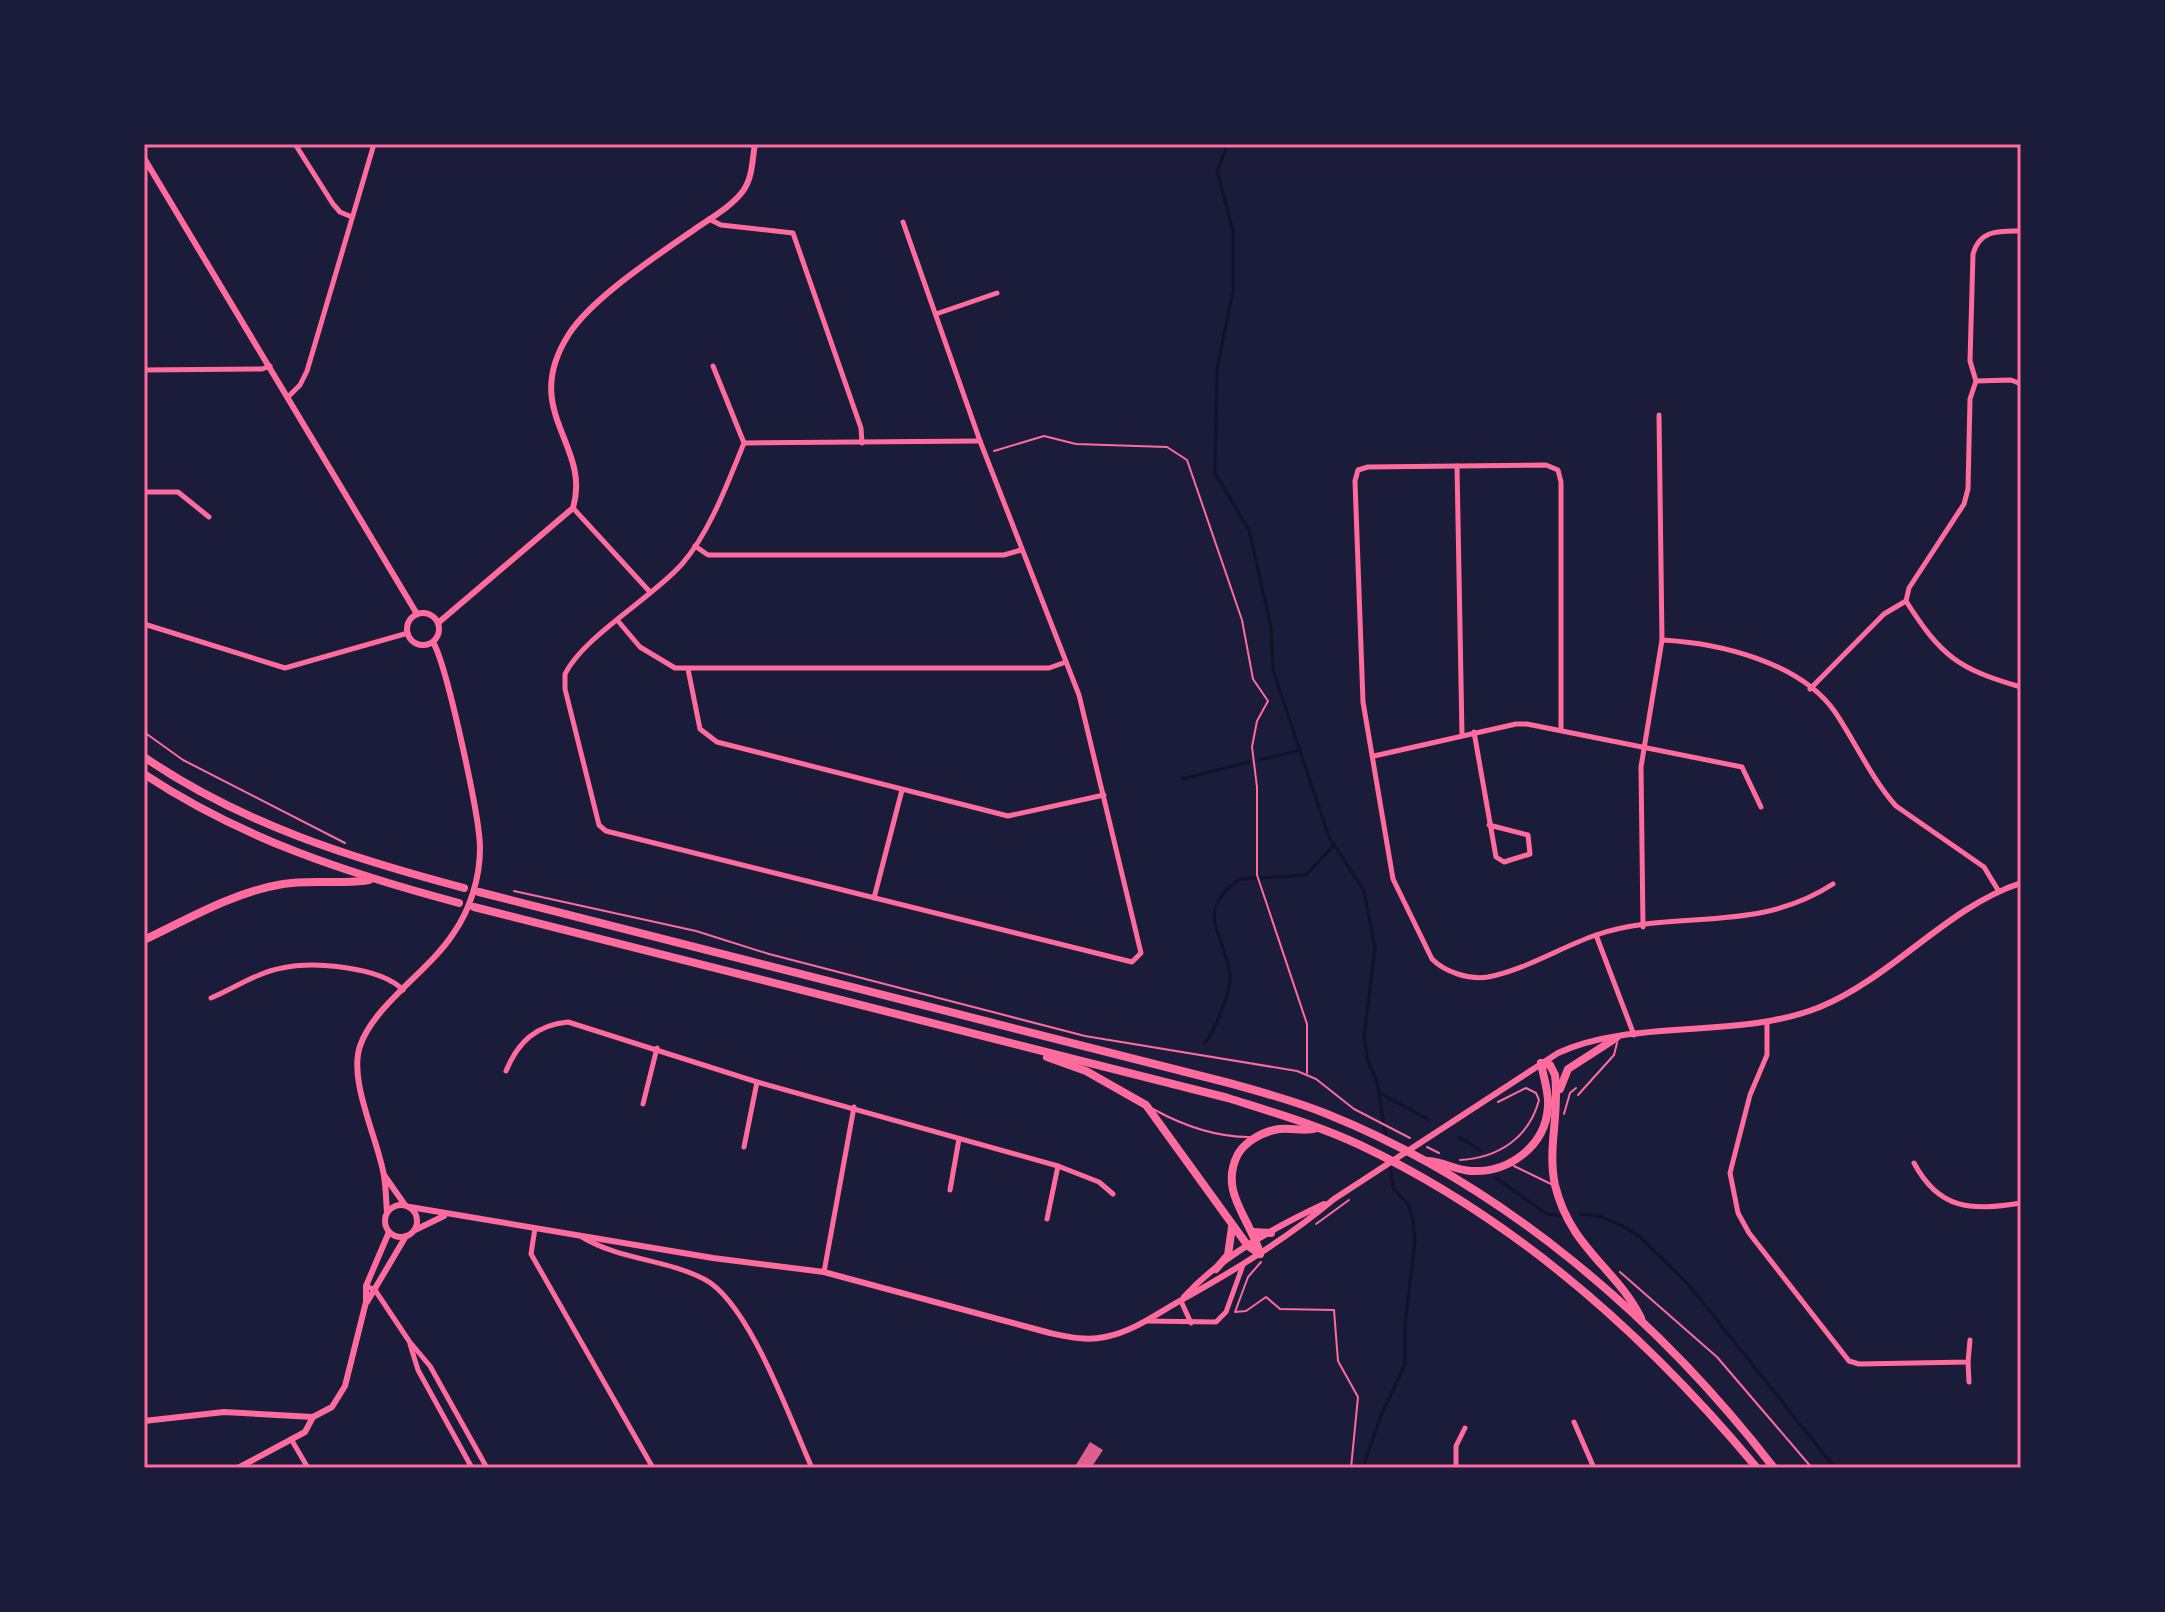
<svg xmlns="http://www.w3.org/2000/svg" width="2165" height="1612" font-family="Roboto,sans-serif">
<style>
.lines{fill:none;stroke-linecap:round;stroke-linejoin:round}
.stream{stroke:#12122b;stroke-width:3}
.building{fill:#dd5f8e}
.path{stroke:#ff6b9d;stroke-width:2}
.service{stroke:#ff6b9d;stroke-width:2}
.minor{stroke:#ff6b9d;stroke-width:5}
.tertiary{stroke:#ff6b9d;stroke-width:6}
.secondary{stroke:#ff6b9d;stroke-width:6}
.motorway{stroke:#ff6b9d;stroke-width:8}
.neatline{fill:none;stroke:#ff6b9d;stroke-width:3}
</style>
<rect width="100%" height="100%" fill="#1b1b3a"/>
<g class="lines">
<g class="stream">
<path d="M1228,144L1217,171L1233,231V291L1217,368L1215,473L1249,530L1271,627L1273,670L1329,837L1364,891L1375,948L1364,1037L1368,1062L1377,1081L1386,1138"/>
<path d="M1259,760L1298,751"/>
<path d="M1182,779L1249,762"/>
<path d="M1204,1044C1214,1033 1232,990 1230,974C1225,934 1192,912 1240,879L1306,875L1334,845"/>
<path d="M1380,1093L1429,1120"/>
<path d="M1459,1137L1481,1151"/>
<path d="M1496,1178L1547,1214L1562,1216"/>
<path d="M1580,1214L1599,1216L1623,1226L1640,1237L1689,1285L1835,1468"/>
<path d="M1363,1468L1380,1418L1405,1364V1324L1415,1241L1413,1220L1408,1204L1393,1188L1390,1165"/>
</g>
</g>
<path class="building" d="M1090,1442L1103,1450L1091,1468H1074Z"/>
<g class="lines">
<g class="path">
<path d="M994,451L1044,436L1076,444L1167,447L1187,460L1242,620L1253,679L1268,701L1257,721L1252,747L1257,787V875L1307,1024V1073"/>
<path d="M144,732L183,760L345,843"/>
<path d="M514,891L696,931L769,954L1085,1036L1297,1071L1316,1079L1354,1109L1410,1138"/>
<path d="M1564,1114L1570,1093L1576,1088"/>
<path d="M1427,1147L1439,1153"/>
<path d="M1460,1160C1498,1158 1529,1138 1539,1100L1536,1093L1526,1088L1498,1102"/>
<path d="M1316,1224L1349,1200"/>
<path d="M1261,1262L1248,1277L1235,1312L1246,1311L1266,1297L1280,1309L1334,1310L1338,1361L1358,1397L1351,1468"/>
<path d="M1620,1272L1717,1357L1812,1468"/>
</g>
<g class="service">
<path d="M1578,1095L1614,1055L1617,1043"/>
<path d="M1153,1109C1182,1125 1215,1137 1249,1137"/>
<path d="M1514,1166L1551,1184"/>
</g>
<g class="minor">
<path d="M295,144L333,204L340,212L352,217"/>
<path d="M709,219L721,225L793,233L861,428L862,443"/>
<path d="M936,314L997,293"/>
<path d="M713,366L744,443C728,482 710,532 682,564C652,598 584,636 565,674V689L599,825L606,831L1132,962L1141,953L1079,695L980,441L903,222"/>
<path d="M144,370L262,369L270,366"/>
<path d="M1976,381L2011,380L2021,384"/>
<path d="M289,396L300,385L307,371L374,144"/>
<path d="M1659,415L1662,640C1719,643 1800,662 1835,712C1856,743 1871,778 1896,806L1984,867L1998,890"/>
<path d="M744,443L980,441"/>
<path d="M1457,466L1462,735"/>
<path d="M144,492H178L209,517"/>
<path d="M573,508L650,592"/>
<path d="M695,546L708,555H1004L1021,550"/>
<path d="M1906,601C1941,656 1958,669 2021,687"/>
<path d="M618,621L640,647L675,668H1049L1066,662"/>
<path d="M144,624L285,668L408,633"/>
<path d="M688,669L700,729L717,742L1008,816L1104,795"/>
<path d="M1810,689L1884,614L1906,601L1909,588L1964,504L1968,489L1970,399L1976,381L1970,361L1973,254C1980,229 2000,231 2021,231"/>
<path d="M1561,730V482L1558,470L1546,465L1368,467L1358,470L1355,481L1363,702L1393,879L1432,959C1445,972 1469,980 1488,977C1525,970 1561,947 1596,935C1677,908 1754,935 1833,884"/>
<path d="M1474,732L1496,857L1504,862L1530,854L1528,835L1489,825"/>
<path d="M1374,756L1516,724H1527L1742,767L1761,807"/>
<path d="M874,898L902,790"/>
<path d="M1643,927L1641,767L1662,640"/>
<path d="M1596,935L1634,1035"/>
<path d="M211,998C233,989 258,972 282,968C313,961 381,967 403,990"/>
<path d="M1767,1022V1055L1750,1095L1730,1173L1738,1213L1749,1233L1849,1361L1859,1364L1968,1362L1970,1340"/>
<path d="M506,1071C518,1042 536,1025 568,1022L757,1082L1058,1166L1099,1182L1113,1194"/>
<path d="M643,1104L657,1048"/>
<path d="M744,1147L757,1082"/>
<path d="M1914,1163C1939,1210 1971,1211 2021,1203"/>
<path d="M950,1190L959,1139"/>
<path d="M1047,1219L1058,1166"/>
<path d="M535,1228L531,1254L653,1468"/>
<path d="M582,1237C620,1260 665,1259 704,1279C749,1302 790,1419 812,1468"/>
<path d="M824,1272L854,1107"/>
<path d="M366,1286L375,1290L409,1341L430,1366L487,1468"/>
<path d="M1181,1301L1191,1323"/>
<path d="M1147,1321L1216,1322L1226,1312L1243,1265"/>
<path d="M410,1344L418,1370L472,1468"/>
<path d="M1968,1362L1969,1382"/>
<path d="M1574,1422L1594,1468"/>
<path d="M291,1439L308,1468"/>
<path d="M1456,1468V1446L1465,1428"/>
</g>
<g class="tertiary">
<path d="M144,158L417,614"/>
<circle cx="423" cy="629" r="16"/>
<path d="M438,623L573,508C592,444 519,412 569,334C593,297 658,255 695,229C711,218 732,206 743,191C753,177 752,160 755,144"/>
<path d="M384,1175L405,1205"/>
<path d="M387,1212C386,1200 386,1188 384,1176C378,1139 348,1081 360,1046C374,1005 429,971 453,934C470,910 480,878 480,848C480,818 447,666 433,642"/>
<path d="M238,1468L305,1432L313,1417"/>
</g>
<g class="secondary">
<circle cx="401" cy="1221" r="16"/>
<path d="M410,1207L713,1258L824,1272L1050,1333C1069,1337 1086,1341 1105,1337C1131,1332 1154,1316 1176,1303C1232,1272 1285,1240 1334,1199L1558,1053C1633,1018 1739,1040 1820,1007C1893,977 1947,907 2021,883"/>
<path d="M415,1230L444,1216"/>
<path d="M1184,1297C1220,1257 1275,1227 1324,1204"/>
<path d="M367,1302L406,1236"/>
<path d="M144,1421L224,1412L313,1417L332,1407L345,1386L366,1302V1286L389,1232"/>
</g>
<g class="motorway">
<path d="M144,757C242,824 351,858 464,888"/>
<path d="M144,774C242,839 347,873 459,903"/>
<path d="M479,892L1229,1083C1262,1092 1295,1101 1327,1114C1504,1185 1659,1319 1774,1468"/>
<path d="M474,907L1228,1098C1272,1112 1317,1125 1360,1145C1516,1219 1647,1336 1757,1468"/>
<path d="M144,940C188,919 234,892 283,884C312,879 341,885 369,880"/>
<path d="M1047,1057L1086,1071L1146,1105L1248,1246L1260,1254"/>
<path d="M1541,1063L1550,1065L1555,1075C1560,1112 1547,1149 1555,1185C1570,1248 1617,1269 1641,1318"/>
<path d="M1560,1089L1568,1069L1616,1038"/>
<path d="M1428,1161C1443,1162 1456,1170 1471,1171C1509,1173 1546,1146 1548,1106C1549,1091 1543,1076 1541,1063"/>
<path d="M1253,1232L1271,1233"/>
<path d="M1260,1254C1251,1219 1218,1192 1238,1154C1245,1142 1261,1133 1274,1130C1290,1126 1303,1133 1317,1128"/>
<path d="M1216,1269L1228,1255L1232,1227"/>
</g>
</g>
<rect width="2165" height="1612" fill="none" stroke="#1b1b3a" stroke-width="292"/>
<rect x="146" y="146" width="1873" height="1320" class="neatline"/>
</svg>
